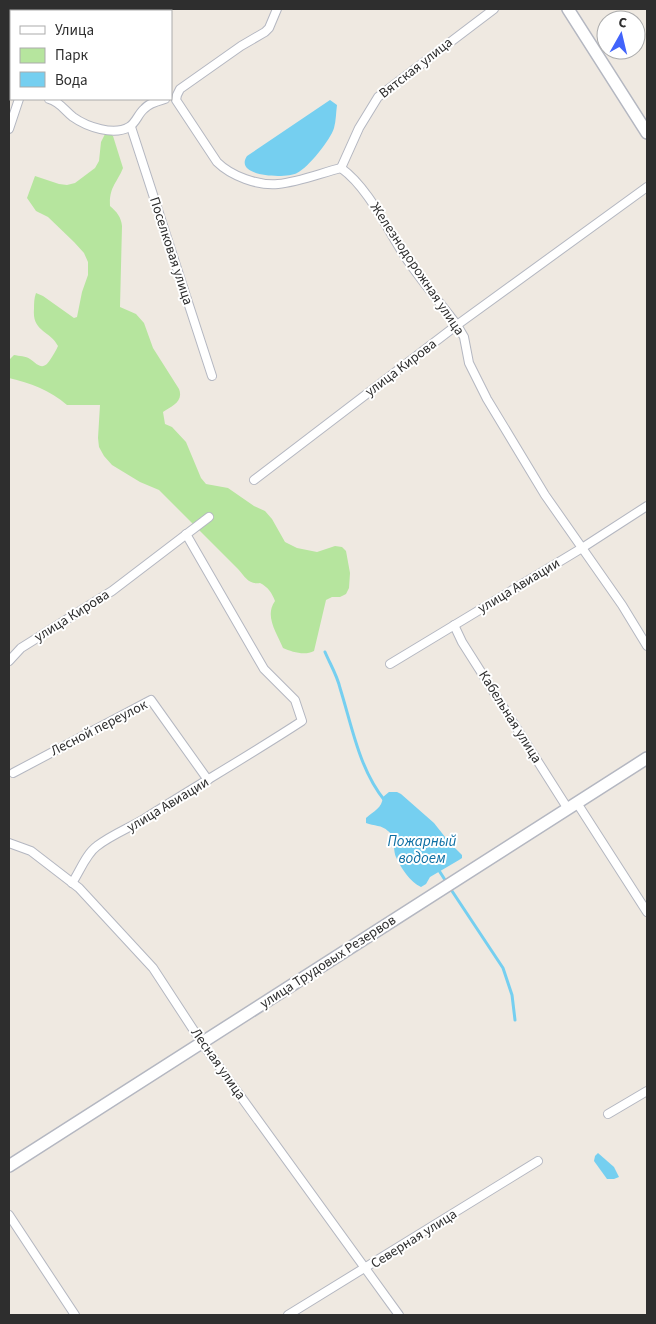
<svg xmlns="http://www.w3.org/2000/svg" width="656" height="1324" font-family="'Source Sans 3',sans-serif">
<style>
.green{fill:#b6e59e}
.water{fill:#75cff0}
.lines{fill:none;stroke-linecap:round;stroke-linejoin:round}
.stream{stroke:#75cff0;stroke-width:3}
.street-casing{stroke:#b4b7c1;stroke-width:10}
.secondary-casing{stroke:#b4b7c1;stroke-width:14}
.street{stroke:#fff;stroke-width:8}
.secondary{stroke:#fff;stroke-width:11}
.labels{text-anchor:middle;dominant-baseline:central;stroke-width:4;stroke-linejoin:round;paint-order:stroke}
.street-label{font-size:14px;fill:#2e2e2e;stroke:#fff}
.water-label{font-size:15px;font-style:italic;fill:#0d6fa3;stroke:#fff}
</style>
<rect width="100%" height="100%" fill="#efe9e1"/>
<path class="green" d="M109,133L113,136L123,168C117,183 109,187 110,206C117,212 121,217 122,226L120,307L136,314L144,323L153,348L179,389C184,402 171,406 163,412L165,424L172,427L186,442L201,478L206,484L228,488L254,506L265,511L272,519L285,542L297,548L317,552L335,546L342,547L346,551L350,573L349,588L346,594L340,597H332L326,600L314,651C305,656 292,652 283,648C277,633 264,616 275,601C272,593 268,587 260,583C249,585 245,577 238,569L159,490L140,482L112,465L104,456L99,447L98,438L100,405H67C50,390 30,383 9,378V360L14,355C19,356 26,356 30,359C38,365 43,371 50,360C53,355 56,351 58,346C50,330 32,332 34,309C34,304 34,298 36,293L43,296L74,318L77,317L82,292L88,275V262L84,253L74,242L48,217L36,211L27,198L35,176L59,184L67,185L75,183L95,168L99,161L101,142L105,134Z"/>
<g class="water">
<path d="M330,100L337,105C336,112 336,121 334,128C331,139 308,168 297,173C286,179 233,177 247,156Z"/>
<path d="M389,792H397L401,794L434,823L449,842L462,855V858L459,860L430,877L426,884L421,887C410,882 401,868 396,857C392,847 397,838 388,831C382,825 374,826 366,823V818C374,811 382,808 383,797Z"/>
<path d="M598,1153L614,1167L619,1177L614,1179H607L594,1161L595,1156Z"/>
</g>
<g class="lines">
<g class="stream">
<path d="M325,652C330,664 337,675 340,688C352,726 359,769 385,801"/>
<path d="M438,869L447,883"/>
<path d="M450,888L503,968L512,995L515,1020"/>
</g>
<g class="street-casing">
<g id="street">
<path d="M277,9L269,28L265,32L241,46L180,89L177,95L176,100L217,162C231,176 258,186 278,184C299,182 321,173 341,168"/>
<path d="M49,99C60,102 64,110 73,117C87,127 114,136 129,127C136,123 138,114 144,109C149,103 158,101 165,99"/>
<path d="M131,127L212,376"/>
<path d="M9,129L19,99"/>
<path d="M341,168C370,189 388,232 408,261C423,283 441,304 457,325L464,337L469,363L487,399L545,495L622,605L647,646"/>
<path d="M341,168L359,128L378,97L494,9"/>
<path d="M254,480L457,325L647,187"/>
<path d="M454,625L462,642L568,809"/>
<path d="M9,661L21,648L112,591L209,517"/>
<path d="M390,664L582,548L647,506"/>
<path d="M13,773L151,700L208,780"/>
<path d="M577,803L647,912"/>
<path d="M9,843L31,851L79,888L153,968L202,1043L399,1315"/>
<path d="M72,883C80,871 86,854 97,846C111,835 129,828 144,819C196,786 250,755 302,721L295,700L264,669L186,534"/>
<path d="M608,1114L647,1091"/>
<path d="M9,1215L75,1315"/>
<path d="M288,1315L538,1161"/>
</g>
</g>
<g class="secondary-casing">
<g id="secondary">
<path d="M568,9L647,133"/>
<path d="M9,1166L647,758"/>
</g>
</g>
<use href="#street" class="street"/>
<use href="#secondary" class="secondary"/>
</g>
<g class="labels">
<g class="street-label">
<text transform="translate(416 68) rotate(-38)">Вятская улица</text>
<text transform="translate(171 251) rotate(72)">Поселковая улица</text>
<text transform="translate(417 269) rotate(56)">Железнодорожная улица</text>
<text transform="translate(401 368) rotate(-37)">улица Кирова</text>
<text transform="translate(519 586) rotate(-31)">улица Авиации</text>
<text transform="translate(72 616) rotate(-32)">улица Кирова</text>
<text transform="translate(510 717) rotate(58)">Кабельная улица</text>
<text transform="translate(99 728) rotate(-27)">Лесной переулок</text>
<text transform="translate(168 805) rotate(-31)">улица Авиации</text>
<text transform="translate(328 962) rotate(-33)">улица Трудовых Резервов</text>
<text transform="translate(218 1064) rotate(55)">Лесная улица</text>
<text transform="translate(414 1239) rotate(-32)">Северная улица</text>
</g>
<g class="water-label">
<text x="422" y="841">Пожарный<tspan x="422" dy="17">водоем</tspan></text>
</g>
</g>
<rect width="656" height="1324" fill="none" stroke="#2e2e2e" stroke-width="20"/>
<rect x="10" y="10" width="162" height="90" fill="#ffffff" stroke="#ababab"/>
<rect x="20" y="26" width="25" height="8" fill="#ffffff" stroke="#ababab"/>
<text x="55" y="35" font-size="15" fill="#2e2e2e">Улица</text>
<rect x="20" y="48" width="25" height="15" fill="#b6e59e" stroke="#ababab"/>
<text x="55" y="60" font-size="15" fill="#2e2e2e">Парк</text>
<rect x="20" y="72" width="25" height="15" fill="#75cff0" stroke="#ababab"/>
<text x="55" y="85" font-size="15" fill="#2e2e2e">Вода</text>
<g transform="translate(621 35) rotate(8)"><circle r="24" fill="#ffffff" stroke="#ababab"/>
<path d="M0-4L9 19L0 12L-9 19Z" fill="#4264fb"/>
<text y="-8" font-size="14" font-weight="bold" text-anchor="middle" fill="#2e2e2e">С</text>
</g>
</svg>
